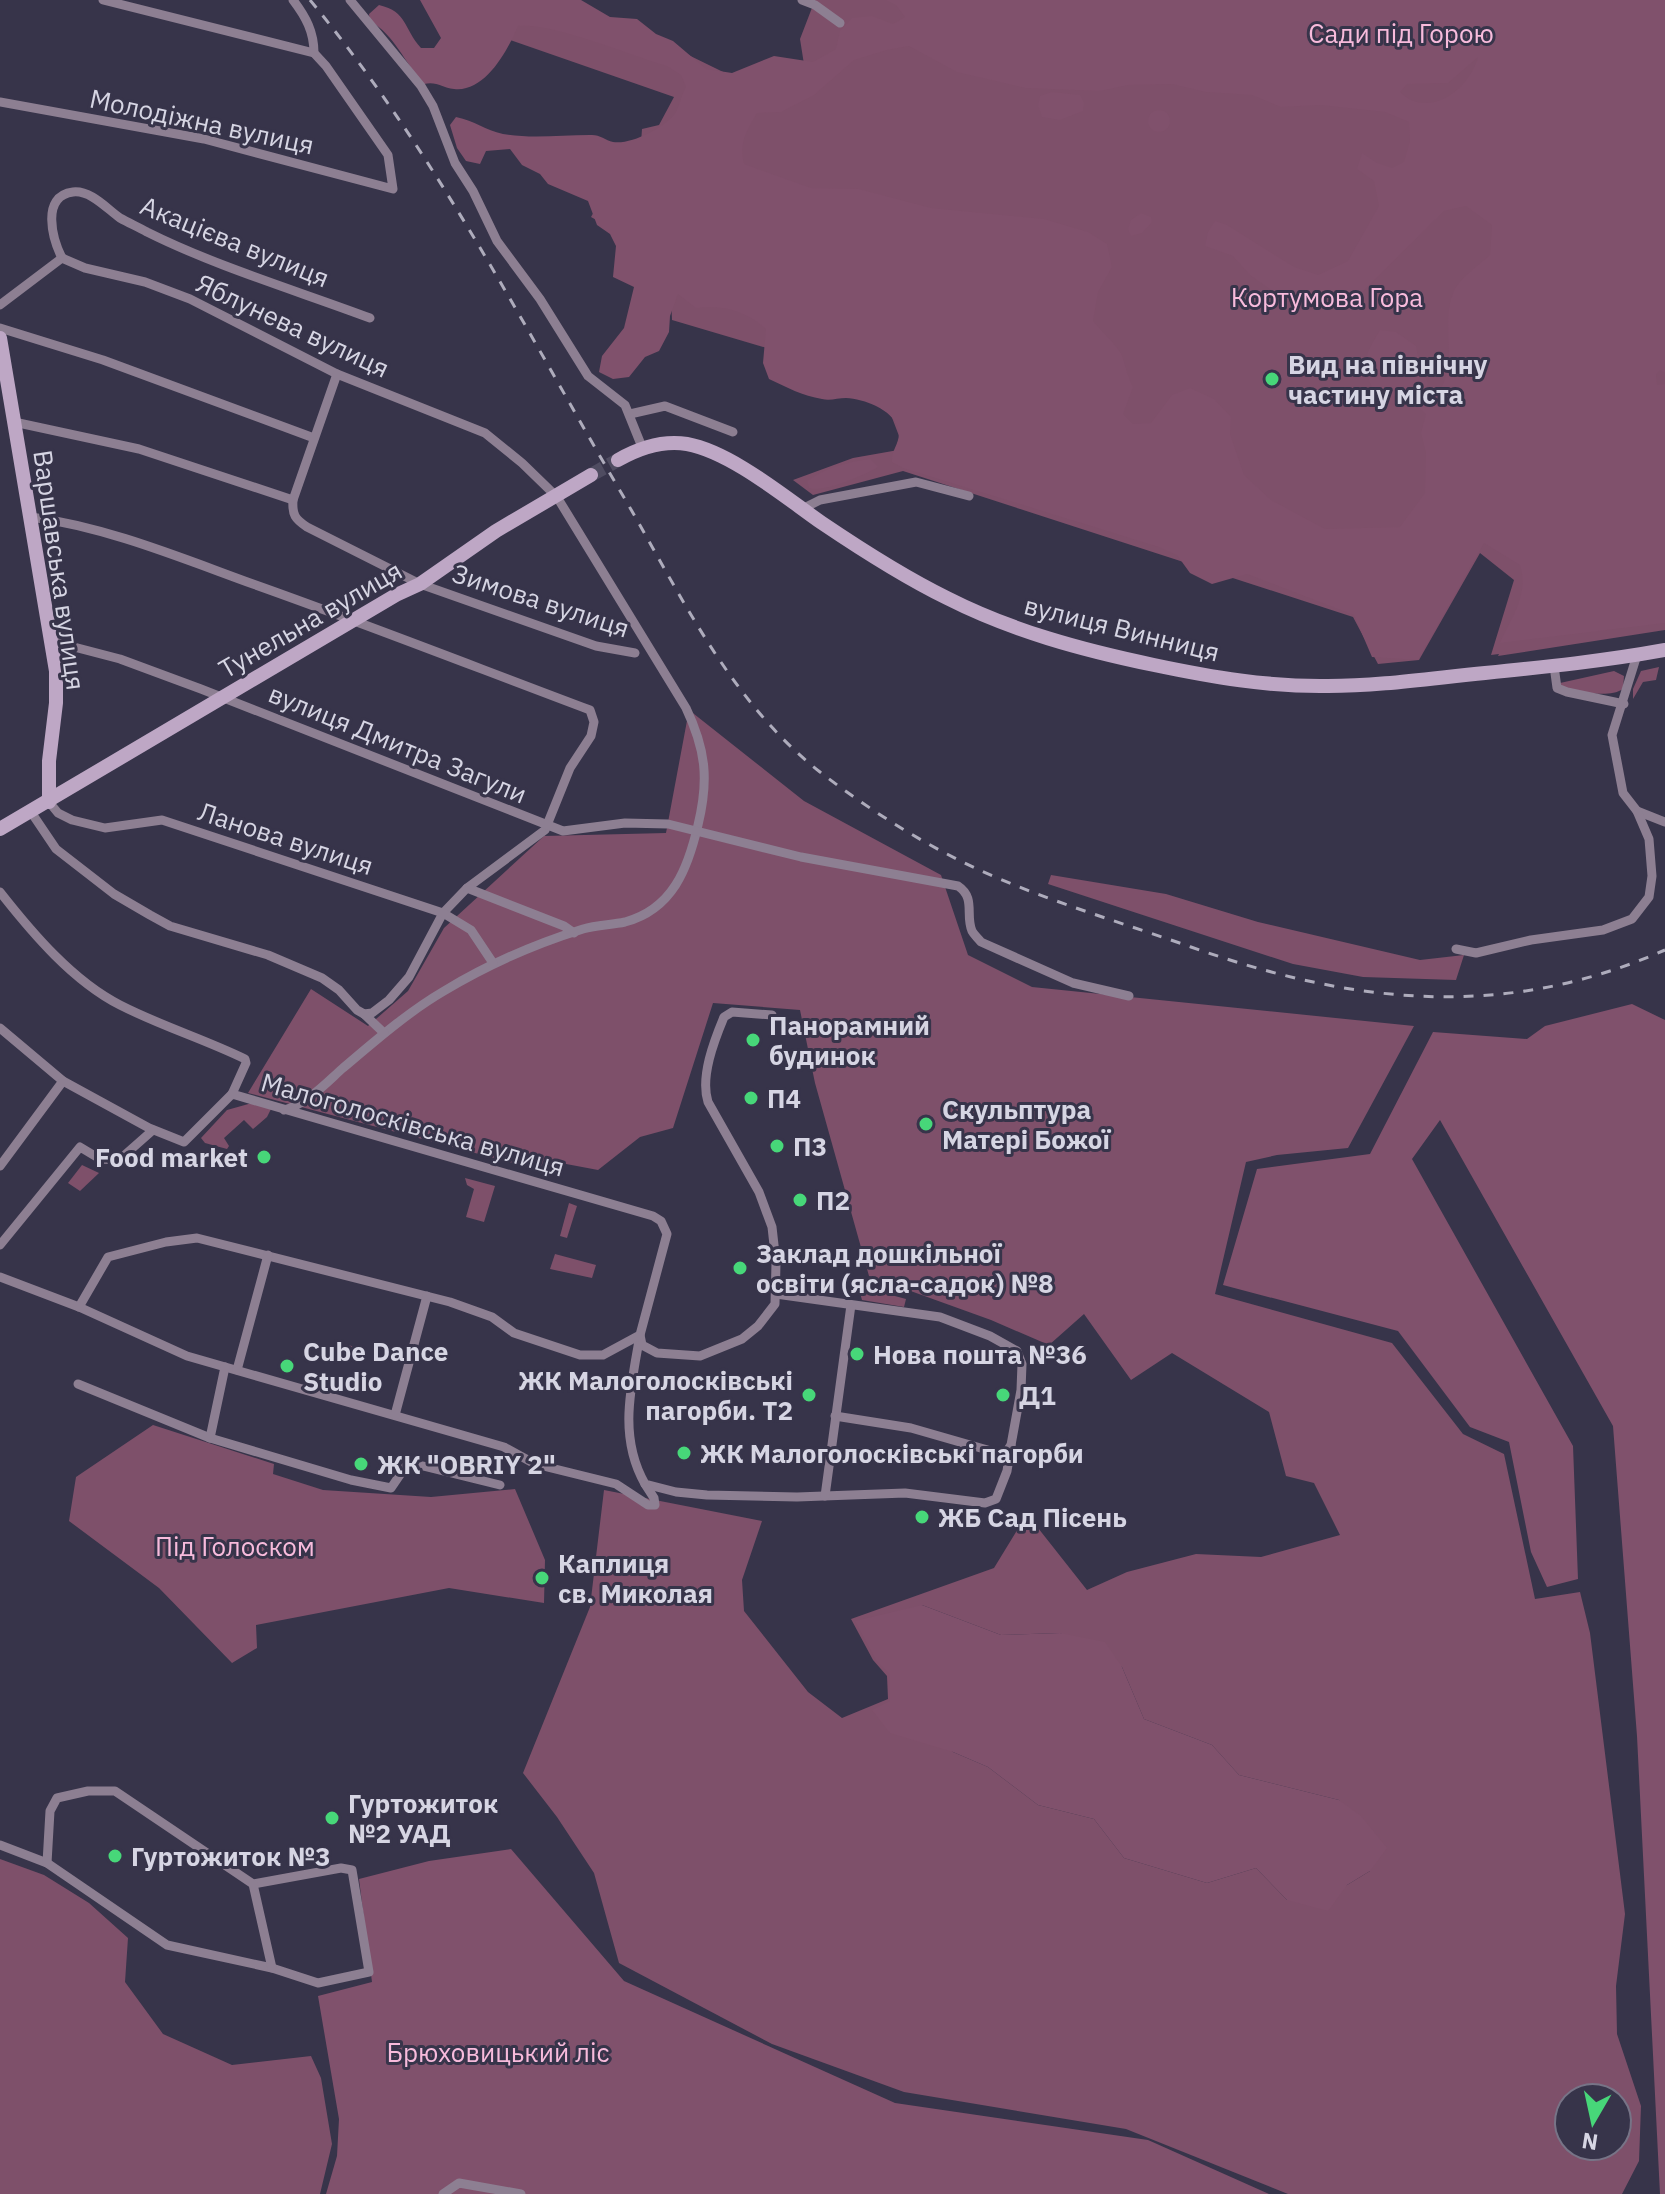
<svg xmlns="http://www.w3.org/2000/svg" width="1665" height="2194" font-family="'IBM Plex Sans',sans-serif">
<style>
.green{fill:#7e506a;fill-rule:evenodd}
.forest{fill:#80516c;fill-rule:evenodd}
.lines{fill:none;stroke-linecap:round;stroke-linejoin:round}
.secondary-tunnel{stroke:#4f4c61;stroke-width:14;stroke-dasharray:14 7;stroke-linecap:butt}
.street{stroke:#8d7f92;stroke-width:9}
.secondary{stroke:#bea7c5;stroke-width:14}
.rail{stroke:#aeacbc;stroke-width:3;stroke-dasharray:10 10;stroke-linecap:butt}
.poi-dot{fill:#47d779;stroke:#37344a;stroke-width:3}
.labels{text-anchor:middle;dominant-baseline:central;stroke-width:6;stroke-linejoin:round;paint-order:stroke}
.park-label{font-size:26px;fill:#f8bbdc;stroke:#37344a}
.street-label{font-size:26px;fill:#d6d5e3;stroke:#37344a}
.poi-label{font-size:26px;font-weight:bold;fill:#d6d5e3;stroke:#37344a;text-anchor:start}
</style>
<rect width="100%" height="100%" fill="#37344a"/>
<g class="green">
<path d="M815,0H1665V630L1498,656L1499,654L1491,655L1514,580L1480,553L1419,660L1378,664L1353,617L903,471L813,495L793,480L853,458L904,449L891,415L814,362L672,320L671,294L654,252L591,217L606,190L639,171L642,129L659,125L674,97L470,26L471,10L668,45L774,97L806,77L800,39Z"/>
<path d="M1659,667L1656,680L1643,682L1633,699V689L1641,671Z"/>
<path d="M1614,671L1624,676L1623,689C1607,699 1581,691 1563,688L1560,683Z"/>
<path d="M689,710L804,801L941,875L968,955L1032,987L1414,1026L1348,1148L1277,1155L1246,1162L1215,1294L1392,1343L1463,1434L1504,1454L1535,1599L1580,1592L1590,1633L1625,1914L1616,1986L1617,2034L1641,2106L1639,2161L1622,2194H1288L1126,2129L904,2092L772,2044L619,1963L594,1873L557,1817L523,1773L590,1607L604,1490L762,1521L742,1580L744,1611L808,1692L842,1718L888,1699L887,1676L873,1660L851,1619L994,1568L1027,1514L1087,1590L1127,1572L1196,1554L1261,1557L1340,1535L1314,1483L1286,1476L1269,1412L1172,1353L1131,1380L1084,1314L1049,1345L991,1320L869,1276L815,1083L800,1010L713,1003L673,1128L640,1137L598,1170L545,1160L539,1170L248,1093L311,989L368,1026L408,991L444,928L544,836L666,833ZM922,1605L1001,1635L1060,1633L1122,1667L1144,1719L1212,1745L1239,1775L1339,1800L1370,1871L1347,1885L1287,1900L1256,1868L1207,1883L1124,1858L1094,1819L1038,1805L988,1767L953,1752L890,1701V1674ZM1569,2098H1617V2146H1569Z"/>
<path d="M1051,875L1166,894L1258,922L1420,960L1464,955L1456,980L1363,977L1293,964L1048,884Z"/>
<path d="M252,1103L271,1109L267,1117L253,1129L244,1120L224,1138L229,1146L227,1149L205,1143L201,1138L227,1110Z"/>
<path d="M82,1165L99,1173L80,1191L68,1183Z"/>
<path d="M465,1178L495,1186L484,1222L466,1217L474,1189L467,1185Z"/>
<path d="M569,1203L577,1206L567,1238L560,1236Z"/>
<path d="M555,1254L596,1265L592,1278L550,1269Z"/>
<path d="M858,1286L906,1299L904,1307L862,1300Z"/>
<path d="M340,1343L363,1349L360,1359L337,1353Z"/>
<path d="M153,1425L274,1464L273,1474L323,1490L431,1497L515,1489L545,1560L544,1603L449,1588L256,1625L257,1648L232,1663L159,1588L69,1521L76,1477Z"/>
<path d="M0,1859L44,1875L89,1903L128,1938L125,1982L163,2034L232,2065L311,2056L321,2078L332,2144L320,2194H0Z"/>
</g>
<g class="forest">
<path d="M420,0H581L610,17L637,19L656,34L673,41L706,69L732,73L774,56L813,62L836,49L840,31L852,18L872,16L893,24L905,17L896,5L886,0H1665V373L1660,370L1656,374L1657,385L1665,384V623L1500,643C1512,616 1529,595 1520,565L1484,543L1418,660L1372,657L1354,615L1247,574L1212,584L1190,573L1177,555L1159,547L903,468L892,462C891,449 902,442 898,428C892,409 864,399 846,398C838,398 830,401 822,399C803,396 786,387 769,379L763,363L766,329C745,310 723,305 696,308L678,294L670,316L669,332L659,351L645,357L629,377L613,379L599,372L602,356L624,328L634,287L613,277L616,246L610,234L597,225L588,201L548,184L540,174L522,165L510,149L486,151L480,164L466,161L457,148L450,125L456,117C475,121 485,130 503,134C531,139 561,135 590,135C599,134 605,140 613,142C631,145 663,128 674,115C679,108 681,96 686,87L681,75L667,66C628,55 555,23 518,26C508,50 485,93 454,89C442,88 437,81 424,84C405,64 395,35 370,21L369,14L379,5C408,12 403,28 421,48H434L441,38ZM909,46L957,72L1026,88L1100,91L1128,85L1172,84L1206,92L1252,95L1281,107L1320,105L1385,112L1409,122L1410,141L1404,162L1392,168L1377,163L1362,153L1357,169L1374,181L1379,206L1348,261L1318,275L1294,267L1227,225L1215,221L1208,232L1205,246L1233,256L1250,275L1287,301L1325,307L1352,302L1444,211L1466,206L1492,225L1490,255C1479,265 1460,278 1454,291C1438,327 1463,369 1432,400L1425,395L1428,383L1420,367L1416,346L1396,332L1380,330C1365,356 1361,360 1372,388C1391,397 1412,399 1426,414L1421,433L1426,453L1425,493L1400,527L1325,529L1271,500L1244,475L1230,434L1231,417L1214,399L1190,388L1172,395L1151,423L1133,424L1123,414L1133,387C1127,376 1126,367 1122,356C1119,347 1100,330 1093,321L1098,292L1112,267L1107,244L1088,232L1044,219L931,208L859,189L811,188L744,164C739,142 746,132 757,113L781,112L814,95L854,60L887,50ZM1478,57C1469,90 1429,120 1400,92L1407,84L1448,83Z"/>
<path d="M1052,92L1080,95L1084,103L1083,111L1060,120L1042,117L1038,106L1040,96Z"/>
<circle cx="1159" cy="121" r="11"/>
<path d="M1141,213L1151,217L1152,222L1142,233L1131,236L1128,229L1131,220Z"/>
<path d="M871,459L878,467C865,475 823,493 809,488L807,481C825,468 850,461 871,459Z"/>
<path d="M1632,1004L1665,1020V2194H1660L1637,1736L1613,1426L1440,1120L1412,1159L1573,1446L1578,1579L1547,1587L1531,1552L1509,1442L1470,1427L1398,1331L1223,1285L1257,1169L1370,1154L1433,1032L1527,1039L1545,1026Z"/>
<path d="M922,1605L1001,1635L1060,1633L1105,1642L1122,1667L1144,1719L1212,1745L1239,1775L1339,1800L1361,1816L1387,1848L1370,1871L1347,1885L1328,1911L1287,1900L1256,1868L1207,1883L1124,1858L1094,1819L1038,1805L988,1767L953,1752L890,1733L872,1710L890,1701V1674L876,1660L855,1621Z"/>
<path d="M511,1849L624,1981L895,2103L1148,2140L1269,2194H326L337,2156L339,2119L318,1996L372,1982L359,1879L429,1861Z"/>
</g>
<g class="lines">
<path class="secondary-tunnel" d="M591,475L618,460"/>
<g class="street">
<path d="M103,0L314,53"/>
<path d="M350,0L421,86L433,106L455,163L473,191L497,241L540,299L588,376L625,405L642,447"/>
<path d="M802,0L815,5L840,23"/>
<path d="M0,102L204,139L393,189L388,155L326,66L314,53C314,32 306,17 293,0"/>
<path d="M62,258C53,240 40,196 73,192C91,190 107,209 120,218C129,223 138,227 147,232C215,266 298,291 370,318"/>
<path d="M0,305L62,258L85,268L145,282L190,299L337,374L485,433L522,463L557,497L686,708C706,750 709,780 698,825C688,868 673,909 625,922C611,925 597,925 583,929C535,944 487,965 444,991C408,1012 375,1041 343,1068C325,1084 308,1103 284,1110"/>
<path d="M0,328L103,360L314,438"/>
<path d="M337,374L293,500C292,515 295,519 307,527L420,584L596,646L635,653"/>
<path d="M630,414L665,406L733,432"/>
<path d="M14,422L139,449L293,500"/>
<path d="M802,509L820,500L916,482L969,496"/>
<path d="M31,517C107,527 181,558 253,584C366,624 478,668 590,710L594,722L591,736L570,768L545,830L467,888L443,913L409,977L389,1000L372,1013L364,1014L357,1010L339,990L322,978L268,955L170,926L150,915L114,894L56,849L31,812"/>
<path d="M51,641L120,659L201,689L563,831L625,823L668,824L801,857L958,886C976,898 965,915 972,931C974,935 978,938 981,942L1073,983L1129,996"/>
<path d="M1554,666L1557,688L1567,692L1624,704"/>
<path d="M49,802L58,813L72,820L105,828L162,820L443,913L471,930L493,963"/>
<path d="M1637,811L1665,822"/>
<path d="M467,888L564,926L574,933"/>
<path d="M0,892C33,934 73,981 120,1005C161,1026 204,1039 245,1059L246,1063L232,1094"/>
<path d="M1456,949L1476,953L1531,940L1603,930L1632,919L1649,897L1652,876L1649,839L1637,811L1623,793L1612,735L1637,655"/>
<path d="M364,1014L384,1033"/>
<path d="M772,1015L732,1012L724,1017C714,1041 700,1077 708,1102L759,1192L772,1227L776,1263L775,1304L758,1326L742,1339L700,1356L657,1353L642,1345L640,1335C631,1387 618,1437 645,1484L676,1492L707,1495L797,1497L905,1493L985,1503L996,1499L1007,1471L1011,1445"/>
<path d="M0,1028L63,1081L149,1128L184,1142L232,1094L653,1216L661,1221L667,1234L640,1335L603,1355H580L514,1333L492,1317L450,1302L197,1238L166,1242L108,1257L79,1307"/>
<path d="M0,1166L63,1081"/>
<path d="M0,1245L80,1147L100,1159L119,1160L153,1130"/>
<path d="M0,1277L79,1307L187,1356L504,1447L535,1464L616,1484L648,1505H655L654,1498L645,1484"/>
<path d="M776,1294L940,1317L990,1336L1017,1351L1022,1364L1021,1390L1011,1445L1006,1452L998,1453L911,1428L835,1416"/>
<path d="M225,1367L210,1438L351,1480L391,1488L406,1466H423L500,1485"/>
<path d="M237,1370L268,1255"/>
<path d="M78,1384L210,1438"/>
<path d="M395,1415L427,1296"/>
<path d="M825,1496L851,1305"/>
<path d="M0,1845L47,1863L167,1945L272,1968L318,1983L369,1972L352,1870L341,1868L253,1884"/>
<path d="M47,1863L50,1811L57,1798L88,1791H115L253,1884L272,1968"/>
<path d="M443,2194L459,2183L521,2194"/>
</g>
<g class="secondary">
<path d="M0,338L56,671V703L49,761V802"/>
<path d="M618,460C639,448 662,440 687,444C731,452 786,498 822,523C862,550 904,577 947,598C1012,631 1082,650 1154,665C1211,677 1269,687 1328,686C1380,686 1433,678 1485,673C1545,667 1605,661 1665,650"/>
<path d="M0,829L396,595L420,584L496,531L591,475"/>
</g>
<path class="rail" d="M310,0C433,149 522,323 619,489C678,588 726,698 820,772C868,809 920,842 975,868C1044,900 1120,922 1191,947C1353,1004 1504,1021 1665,950"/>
</g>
<g class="poi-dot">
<circle cx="1272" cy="379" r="8"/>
<circle cx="753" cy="1040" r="8"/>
<circle cx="751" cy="1098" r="8"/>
<circle cx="926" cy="1124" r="8"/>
<circle cx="777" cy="1146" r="8"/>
<circle cx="264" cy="1157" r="8"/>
<circle cx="800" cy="1200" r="8"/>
<circle cx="740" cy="1268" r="8"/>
<circle cx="857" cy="1354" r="8"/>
<circle cx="287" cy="1366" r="8"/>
<circle cx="809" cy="1395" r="8"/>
<circle cx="1003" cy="1395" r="8"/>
<circle cx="684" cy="1453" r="8"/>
<circle cx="361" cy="1464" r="8"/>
<circle cx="922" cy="1517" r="8"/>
<circle cx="542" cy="1578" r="8"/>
<circle cx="332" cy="1818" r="8"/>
<circle cx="115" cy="1856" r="8"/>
</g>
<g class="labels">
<g class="park-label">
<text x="1401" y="33">Сади під Горою</text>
<text x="1327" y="297">Кортумова Гора</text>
<text x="235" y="1546">Під Голоском</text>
<text x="498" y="2052">Брюховицький ліс</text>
</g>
<g class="street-label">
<text transform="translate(202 121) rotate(12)">Молодіжна вулиця</text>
<text transform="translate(235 241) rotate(22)">Акацієва вулиця</text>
<text transform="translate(293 325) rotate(25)">Яблунева вулиця</text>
<text transform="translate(60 570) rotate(82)">Варшавська вулиця</text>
<text transform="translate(541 600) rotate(18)">Зимова вулиця</text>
<text transform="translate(310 619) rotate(-30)">Тунельна вулиця</text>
<text transform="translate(1122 628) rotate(14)">вулиця Винниця</text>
<text transform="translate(398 743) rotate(22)">вулиця Дмитра Загули</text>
<text transform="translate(286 838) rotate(18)">Ланова вулиця</text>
<text transform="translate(413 1124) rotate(16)">Малоголосківська вулиця</text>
</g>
<g class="poi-label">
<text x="1288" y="364">Вид на північну<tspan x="1288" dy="30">частину міста</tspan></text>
<text x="769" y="1025">Панорамний<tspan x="769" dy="30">будинок</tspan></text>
<text x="767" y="1098">П4</text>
<text x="942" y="1109">Скульптура<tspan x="942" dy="30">Матері Божої</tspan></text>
<text x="793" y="1146">П3</text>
<text x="248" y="1157" text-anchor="end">Food market</text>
<text x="816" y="1200">П2</text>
<text x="756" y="1253">Заклад дошкільної<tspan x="756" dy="30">освіти (ясла-садок) №8</tspan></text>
<text x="303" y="1351">Cube Dance<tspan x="303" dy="30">Studio</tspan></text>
<text x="873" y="1354">Нова пошта №36</text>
<text x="793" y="1380" text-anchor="end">ЖК Малоголосківські<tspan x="793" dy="30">пагорби. Т2</tspan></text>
<text x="1019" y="1395">Д1</text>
<text x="700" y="1453">ЖК Малоголосківські пагорби</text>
<text x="377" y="1464">ЖК "OBRIY 2"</text>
<text x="938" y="1517">ЖБ Сад Пісень</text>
<text x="558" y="1563">Каплиця<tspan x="558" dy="30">св. Миколая</tspan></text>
<text x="348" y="1803">Гуртожиток<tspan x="348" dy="30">№2 УАД</tspan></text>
<text x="131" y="1856">Гуртожиток №3</text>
</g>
</g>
<g transform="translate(1593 2122) rotate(189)"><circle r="38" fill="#37344a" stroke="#777487" stroke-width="2"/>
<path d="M0-6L14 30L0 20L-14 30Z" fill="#47d779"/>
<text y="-12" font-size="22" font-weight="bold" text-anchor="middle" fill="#d6d5e3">N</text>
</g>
</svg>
